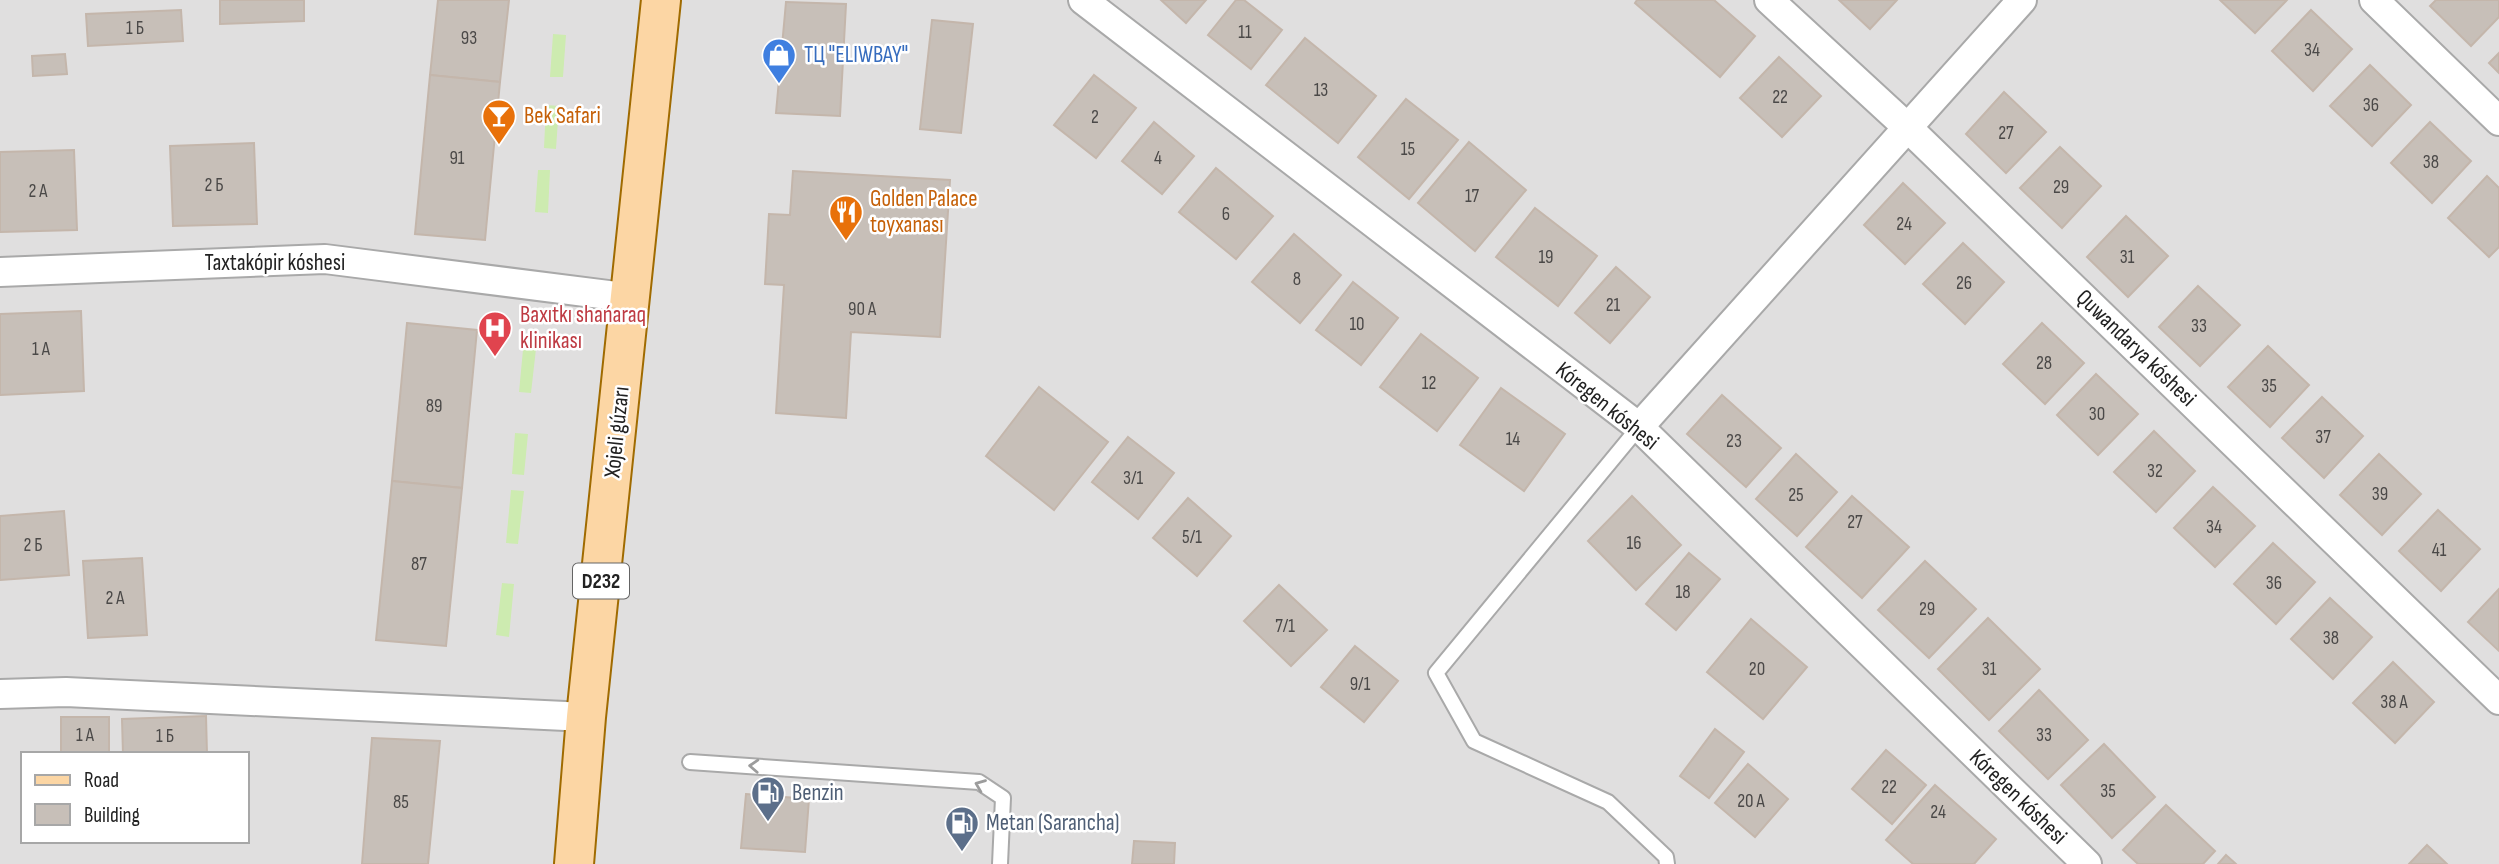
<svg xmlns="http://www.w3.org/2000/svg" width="2499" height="864" font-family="'Sofia Sans Condensed',sans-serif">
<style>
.residential{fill:#e0dfdf;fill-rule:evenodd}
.grass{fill:#cdebb0}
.building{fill:#c7bfb8;stroke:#c4b6ab;stroke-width:2}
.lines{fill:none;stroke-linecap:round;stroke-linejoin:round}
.service-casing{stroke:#a9a9a9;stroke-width:18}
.minor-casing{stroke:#a9a9a9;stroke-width:32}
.primary-casing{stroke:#a06b00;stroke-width:42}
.service{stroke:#fff;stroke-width:14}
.minor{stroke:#fff;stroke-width:28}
.primary{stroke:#fcd6a4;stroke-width:38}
.oneway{stroke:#9c9c9c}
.labels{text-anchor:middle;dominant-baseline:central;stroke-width:5;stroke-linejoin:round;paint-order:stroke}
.number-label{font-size:19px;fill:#4b4948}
.shield{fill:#fff;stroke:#646464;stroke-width:2}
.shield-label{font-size:21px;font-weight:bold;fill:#222}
.shop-label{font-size:23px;fill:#366cbe;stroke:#fff;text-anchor:start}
.food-label{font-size:23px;fill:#c56008;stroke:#fff;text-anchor:start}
.street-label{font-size:23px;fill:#222;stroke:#fff}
.health-label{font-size:23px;fill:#be3a42;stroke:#fff;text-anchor:start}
.service-label{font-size:23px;fill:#4e5e75;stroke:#fff;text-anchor:start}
</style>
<rect width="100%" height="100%" fill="#f2efe9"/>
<path class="residential" d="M0,0H2499V864H0ZM23,754H247V841H23Z"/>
<g class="grass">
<path d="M553,34L566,35L563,77H550Z"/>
<path d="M546,105L559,106L556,149L544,148Z"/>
<path d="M538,170H550L548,213L535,212Z"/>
<path d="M524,339L537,340L531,393L519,392Z"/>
<path d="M515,433L528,434L524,475L512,474Z"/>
<path d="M511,490L524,491L518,544L506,543Z"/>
<path d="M502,583L514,584L509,637L496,635Z"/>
</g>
<g class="building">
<path d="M220,0H304V21L220,24Z"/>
<path d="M438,0H509L500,82L430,75Z"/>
<path d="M1161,0H1206L1186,23Z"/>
<path d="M1236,0H1244L1282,30L1251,69L1208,35Z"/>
<path d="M1637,0H1714L1755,36L1720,77L1635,3Z"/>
<path d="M1839,0H1897L1870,29Z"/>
<path d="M2220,0H2287L2255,33Z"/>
<path d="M2436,0H2499V17L2471,46L2430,6Z"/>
<path d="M786,2L846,4L840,116L776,113Z"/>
<path d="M181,10L183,41L88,46L86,14Z"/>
<path d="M2311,10L2352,49L2313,91L2272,51Z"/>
<path d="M932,20L973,24L961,133L920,129Z"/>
<path d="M1305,38L1376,96L1338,143L1266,85Z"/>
<path d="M2499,53V73L2489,63Z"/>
<path d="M65,54L67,74L33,76L32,56Z"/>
<path d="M1779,57L1821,96L1782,137L1740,98Z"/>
<path d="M2370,65L2411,105L2372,146L2330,106Z"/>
<path d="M430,75L500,82L485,240L415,234Z"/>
<path d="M1094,75L1136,108L1096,158L1054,125Z"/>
<path d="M2004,92L2046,132L2006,173L1966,134Z"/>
<path d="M1406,99L1458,140L1409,199L1358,157Z"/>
<path d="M1154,122L1194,156L1162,194L1122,161Z"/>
<path d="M2430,122L2471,161L2432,203L2391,163Z"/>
<path d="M1469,142L1526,190L1475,251L1418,203Z"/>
<path d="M254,143L257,224L173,226L170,146Z"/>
<path d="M2060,147L2101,186L2062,228L2020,188Z"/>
<path d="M74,150L77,230L0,232V152Z"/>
<path d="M1216,168L1273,216L1236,259L1179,212Z"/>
<path d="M793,171L950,180L940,337L851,332L846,418L776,413L784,285L765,284L769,214L790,215Z"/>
<path d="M2487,176L2499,188V247L2489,257L2448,218Z"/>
<path d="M1903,183L1945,223L1905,264L1864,225Z"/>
<path d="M1535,208L1597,256L1558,306L1496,257Z"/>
<path d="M2126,216L2168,256L2128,297L2087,257Z"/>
<path d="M1294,234L1341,275L1300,323L1252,282Z"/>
<path d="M1963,243L2004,282L1965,324L1923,284Z"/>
<path d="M1616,267L1650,297L1610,343L1575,313Z"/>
<path d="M1353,282L1398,318L1361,365L1316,330Z"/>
<path d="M2198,286L2240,325L2200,366L2159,327Z"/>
<path d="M81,311L84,391L0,395V314Z"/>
<path d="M407,323L477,330L462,488L392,481Z"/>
<path d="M2042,323L2084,363L2045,404L2003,364Z"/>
<path d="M1421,334L1478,378L1437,431L1380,387Z"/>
<path d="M2268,346L2309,385L2270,427L2228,387Z"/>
<path d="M2096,374L2138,414L2098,455L2057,415Z"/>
<path d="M1039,387L1108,442L1054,510L986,456Z"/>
<path d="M1501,388L1565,434L1524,491L1460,445Z"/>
<path d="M1722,395L1781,448L1746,487L1687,434Z"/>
<path d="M2322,397L2363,436L2324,478L2282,438Z"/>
<path d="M2154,431L2195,471L2156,512L2114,472Z"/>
<path d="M1128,437L1174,473L1138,519L1092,482Z"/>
<path d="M1796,454L1837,492L1797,536L1756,499Z"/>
<path d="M2379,454L2421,494L2382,535L2340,495Z"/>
<path d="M392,481L462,488L446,646L376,640Z"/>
<path d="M2213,487L2255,526L2215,567L2174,528Z"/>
<path d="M1632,496L1681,545L1636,590L1588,541Z"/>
<path d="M1852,496L1909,547L1862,598L1806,547Z"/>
<path d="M1188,498L1231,536L1197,576L1153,538Z"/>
<path d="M2438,510L2480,549L2441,591L2399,551Z"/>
<path d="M64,511L69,575L0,580V516Z"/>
<path d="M2273,543L2315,582L2276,624L2234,584Z"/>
<path d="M1689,553L1720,579L1676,630L1646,604Z"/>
<path d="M142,558L147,635L88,638L83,561Z"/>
<path d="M1925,561L1976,609L1929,658L1878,610Z"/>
<path d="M1279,585L1327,630L1291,666L1244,621Z"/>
<path d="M2499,589V651L2468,622Z"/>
<path d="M2330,598L2372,637L2333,679L2291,639Z"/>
<path d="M1988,618L2040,669L1989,720L1938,669Z"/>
<path d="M1751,619L1807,667L1763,719L1707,672Z"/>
<path d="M1355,646L1398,681L1364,722L1321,687Z"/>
<path d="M2393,662L2434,702L2395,743L2353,703Z"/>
<path d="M2039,690L2088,740L2048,779L1999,731Z"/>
<path d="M206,716L207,754H123L122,719Z"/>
<rect x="61" y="717" width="48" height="37"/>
<path d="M1715,729L1744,752L1709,798L1680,776Z"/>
<path d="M372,738L440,741L428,864H362Z"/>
<path d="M2104,744L2155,797L2112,838L2061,785Z"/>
<path d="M1886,750L1926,785L1892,824L1852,789Z"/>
<path d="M1748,764L1788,799L1755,837L1715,803Z"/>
<path d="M1935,785L1996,839L1974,864H1913L1886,840Z"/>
<path d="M746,794L809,799L805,852L741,848Z"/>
<path d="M2166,805L2215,851L2203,864H2138L2123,850Z"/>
<path d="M1134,841L1175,843L1174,864H1132Z"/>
<path d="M2427,845L2447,864H2409Z"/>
<path d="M2226,855L2236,864H2218Z"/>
</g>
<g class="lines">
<g class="service-casing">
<g id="service">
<path d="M1639,427L1436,673L1474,741L1608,802L1666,857L1667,864"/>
<path d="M690,762L979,782L1003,798L1000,864"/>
</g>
</g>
<g class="minor-casing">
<g id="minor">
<path d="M1083,0L1639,427L2087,864"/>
<path d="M1769,0L1908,128L2499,700"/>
<path d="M2374,0L2499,121"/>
<path d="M0,272L325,259L632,298"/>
<path d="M1639,427L2022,0"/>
<path d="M0,694L66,692L586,717"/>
</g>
</g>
<g class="primary-casing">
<path id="primary" d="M574,864L586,717L661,0"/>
</g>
<use href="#service" class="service"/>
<use href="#minor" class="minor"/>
<use href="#primary" class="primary"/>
</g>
<defs><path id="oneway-chevron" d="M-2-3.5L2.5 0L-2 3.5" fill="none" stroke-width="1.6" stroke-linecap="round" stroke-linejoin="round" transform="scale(1.75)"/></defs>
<g class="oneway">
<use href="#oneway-chevron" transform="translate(754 766) rotate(-177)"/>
<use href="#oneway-chevron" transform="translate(980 785) rotate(-158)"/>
</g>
<defs>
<g id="shop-pin" transform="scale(1.75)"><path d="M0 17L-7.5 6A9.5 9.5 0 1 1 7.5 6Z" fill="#3f7fe0" stroke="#fff"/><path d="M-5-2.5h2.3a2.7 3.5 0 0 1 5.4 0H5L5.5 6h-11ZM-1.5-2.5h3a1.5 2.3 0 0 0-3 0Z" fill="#fff"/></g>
<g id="bar-pin" transform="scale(1.75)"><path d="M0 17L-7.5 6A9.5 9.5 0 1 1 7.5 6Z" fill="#e8710a" stroke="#fff"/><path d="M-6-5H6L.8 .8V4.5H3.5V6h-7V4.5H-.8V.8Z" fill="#fff"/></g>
<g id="restaurant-pin" transform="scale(1.75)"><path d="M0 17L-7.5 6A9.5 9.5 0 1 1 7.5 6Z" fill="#e8710a" stroke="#fff"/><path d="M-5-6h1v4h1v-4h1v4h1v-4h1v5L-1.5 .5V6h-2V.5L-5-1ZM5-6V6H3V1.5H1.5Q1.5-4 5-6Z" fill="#fff"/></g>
<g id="hospital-pin" transform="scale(1.75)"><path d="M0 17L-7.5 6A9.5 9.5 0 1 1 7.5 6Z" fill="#e0444e" stroke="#fff"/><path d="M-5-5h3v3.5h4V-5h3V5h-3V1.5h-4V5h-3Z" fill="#fff"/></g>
<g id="fuel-pin" transform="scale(1.75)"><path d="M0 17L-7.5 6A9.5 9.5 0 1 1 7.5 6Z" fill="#5c6f8a" stroke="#fff"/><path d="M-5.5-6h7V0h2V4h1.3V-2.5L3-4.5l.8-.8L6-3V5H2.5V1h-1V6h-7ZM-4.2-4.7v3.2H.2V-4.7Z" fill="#fff"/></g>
</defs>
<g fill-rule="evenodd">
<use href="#shop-pin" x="779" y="55"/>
<use href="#bar-pin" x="499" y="116"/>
<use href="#restaurant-pin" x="846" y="212"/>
<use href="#hospital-pin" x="495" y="328"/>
<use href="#fuel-pin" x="768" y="793"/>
<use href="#fuel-pin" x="962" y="823"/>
</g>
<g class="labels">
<g class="number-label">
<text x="135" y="28">1 Б</text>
<text x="1245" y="32">11</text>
<text x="469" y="38">93</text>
<text x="2312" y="50">34</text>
<text x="1321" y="90">13</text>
<text x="1780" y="97">22</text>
<text x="2371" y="105">36</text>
<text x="1095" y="117">2</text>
<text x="2006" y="133">27</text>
<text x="1408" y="149">15</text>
<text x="457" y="158">91</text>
<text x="1158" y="158">4</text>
<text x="2431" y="162">38</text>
<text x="214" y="185">2 Б</text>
<text x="2061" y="187">29</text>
<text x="38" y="191">2 А</text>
<text x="1472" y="196">17</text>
<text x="1226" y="214">6</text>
<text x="1904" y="224">24</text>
<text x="1546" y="257">19</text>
<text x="2127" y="257">31</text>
<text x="1297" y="279">8</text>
<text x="1964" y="283">26</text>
<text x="1613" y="305">21</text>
<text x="862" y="309">90 А</text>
<text x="1357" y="324">10</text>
<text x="2199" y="326">33</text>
<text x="41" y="349">1 А</text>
<text x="2044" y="363">28</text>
<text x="1429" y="383">12</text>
<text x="2269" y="386">35</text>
<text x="434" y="406">89</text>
<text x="2097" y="414">30</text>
<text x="2323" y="437">37</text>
<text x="1513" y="439">14</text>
<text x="1734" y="441">23</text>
<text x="2155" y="471">32</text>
<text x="1133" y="478">3/1</text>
<text x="2380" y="494">39</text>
<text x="1796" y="495">25</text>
<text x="1855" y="522">27</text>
<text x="2214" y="527">34</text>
<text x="1192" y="537">5/1</text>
<text x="1634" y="543">16</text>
<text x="33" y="545">2 Б</text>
<text x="2439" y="550">41</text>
<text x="419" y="564">87</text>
<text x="2274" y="583">36</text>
<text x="1683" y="592">18</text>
<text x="115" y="598">2 А</text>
<text x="1927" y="609">29</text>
<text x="1285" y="626">7/1</text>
<text x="2331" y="638">38</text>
<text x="1757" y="669">20</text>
<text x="1989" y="669">31</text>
<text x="1360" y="684">9/1</text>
<text x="2394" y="702">38 А</text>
<text x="85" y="735">1 А</text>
<text x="2044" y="735">33</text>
<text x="165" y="736">1 Б</text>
<text x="1889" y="787">22</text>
<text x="2108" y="791">35</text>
<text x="1751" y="801">20 А</text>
<text x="401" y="802">85</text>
<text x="1938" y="812">24</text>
</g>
<rect class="shield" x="573" y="563.5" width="56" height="35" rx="5"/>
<g class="shield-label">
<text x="601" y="581">D232</text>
</g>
<g class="shop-label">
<text x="804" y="55">ТЦ "ELIWBAY"</text>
</g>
<g class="food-label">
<text x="524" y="116">Bek Safari</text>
<text x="870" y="199">Golden Palace<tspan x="870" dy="26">toyxanası</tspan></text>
</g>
<g class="street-label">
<text x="275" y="263">Taxtakópir kóshesi</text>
<text transform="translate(2136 348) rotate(44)">Quwandarya kóshesi</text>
<text transform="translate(1607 406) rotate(39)">Kóregen kóshesi</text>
<text transform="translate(617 432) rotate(-84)">Xojeli gúzarı</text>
<text transform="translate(2018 797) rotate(44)">Kóregen kóshesi</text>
</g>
<g class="health-label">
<text x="520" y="315">Baxıtkı shańaraq<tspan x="520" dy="26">klinikası</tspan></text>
</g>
<g class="service-label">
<text x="792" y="793">Benzin</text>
<text x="986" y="823">Metan (Sarancha)</text>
</g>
</g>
<rect x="21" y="752" width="228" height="91" fill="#ffffff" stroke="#a7a7a7" stroke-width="2"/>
<rect x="35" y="775" width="35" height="10" fill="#fcd6a4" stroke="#a7a7a7" stroke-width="2"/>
<text x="84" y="787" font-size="21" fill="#222222">Road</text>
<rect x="35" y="804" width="35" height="21" fill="#c7bfb8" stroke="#a7a7a7" stroke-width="2"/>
<text x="84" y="822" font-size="21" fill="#222222">Building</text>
</svg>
